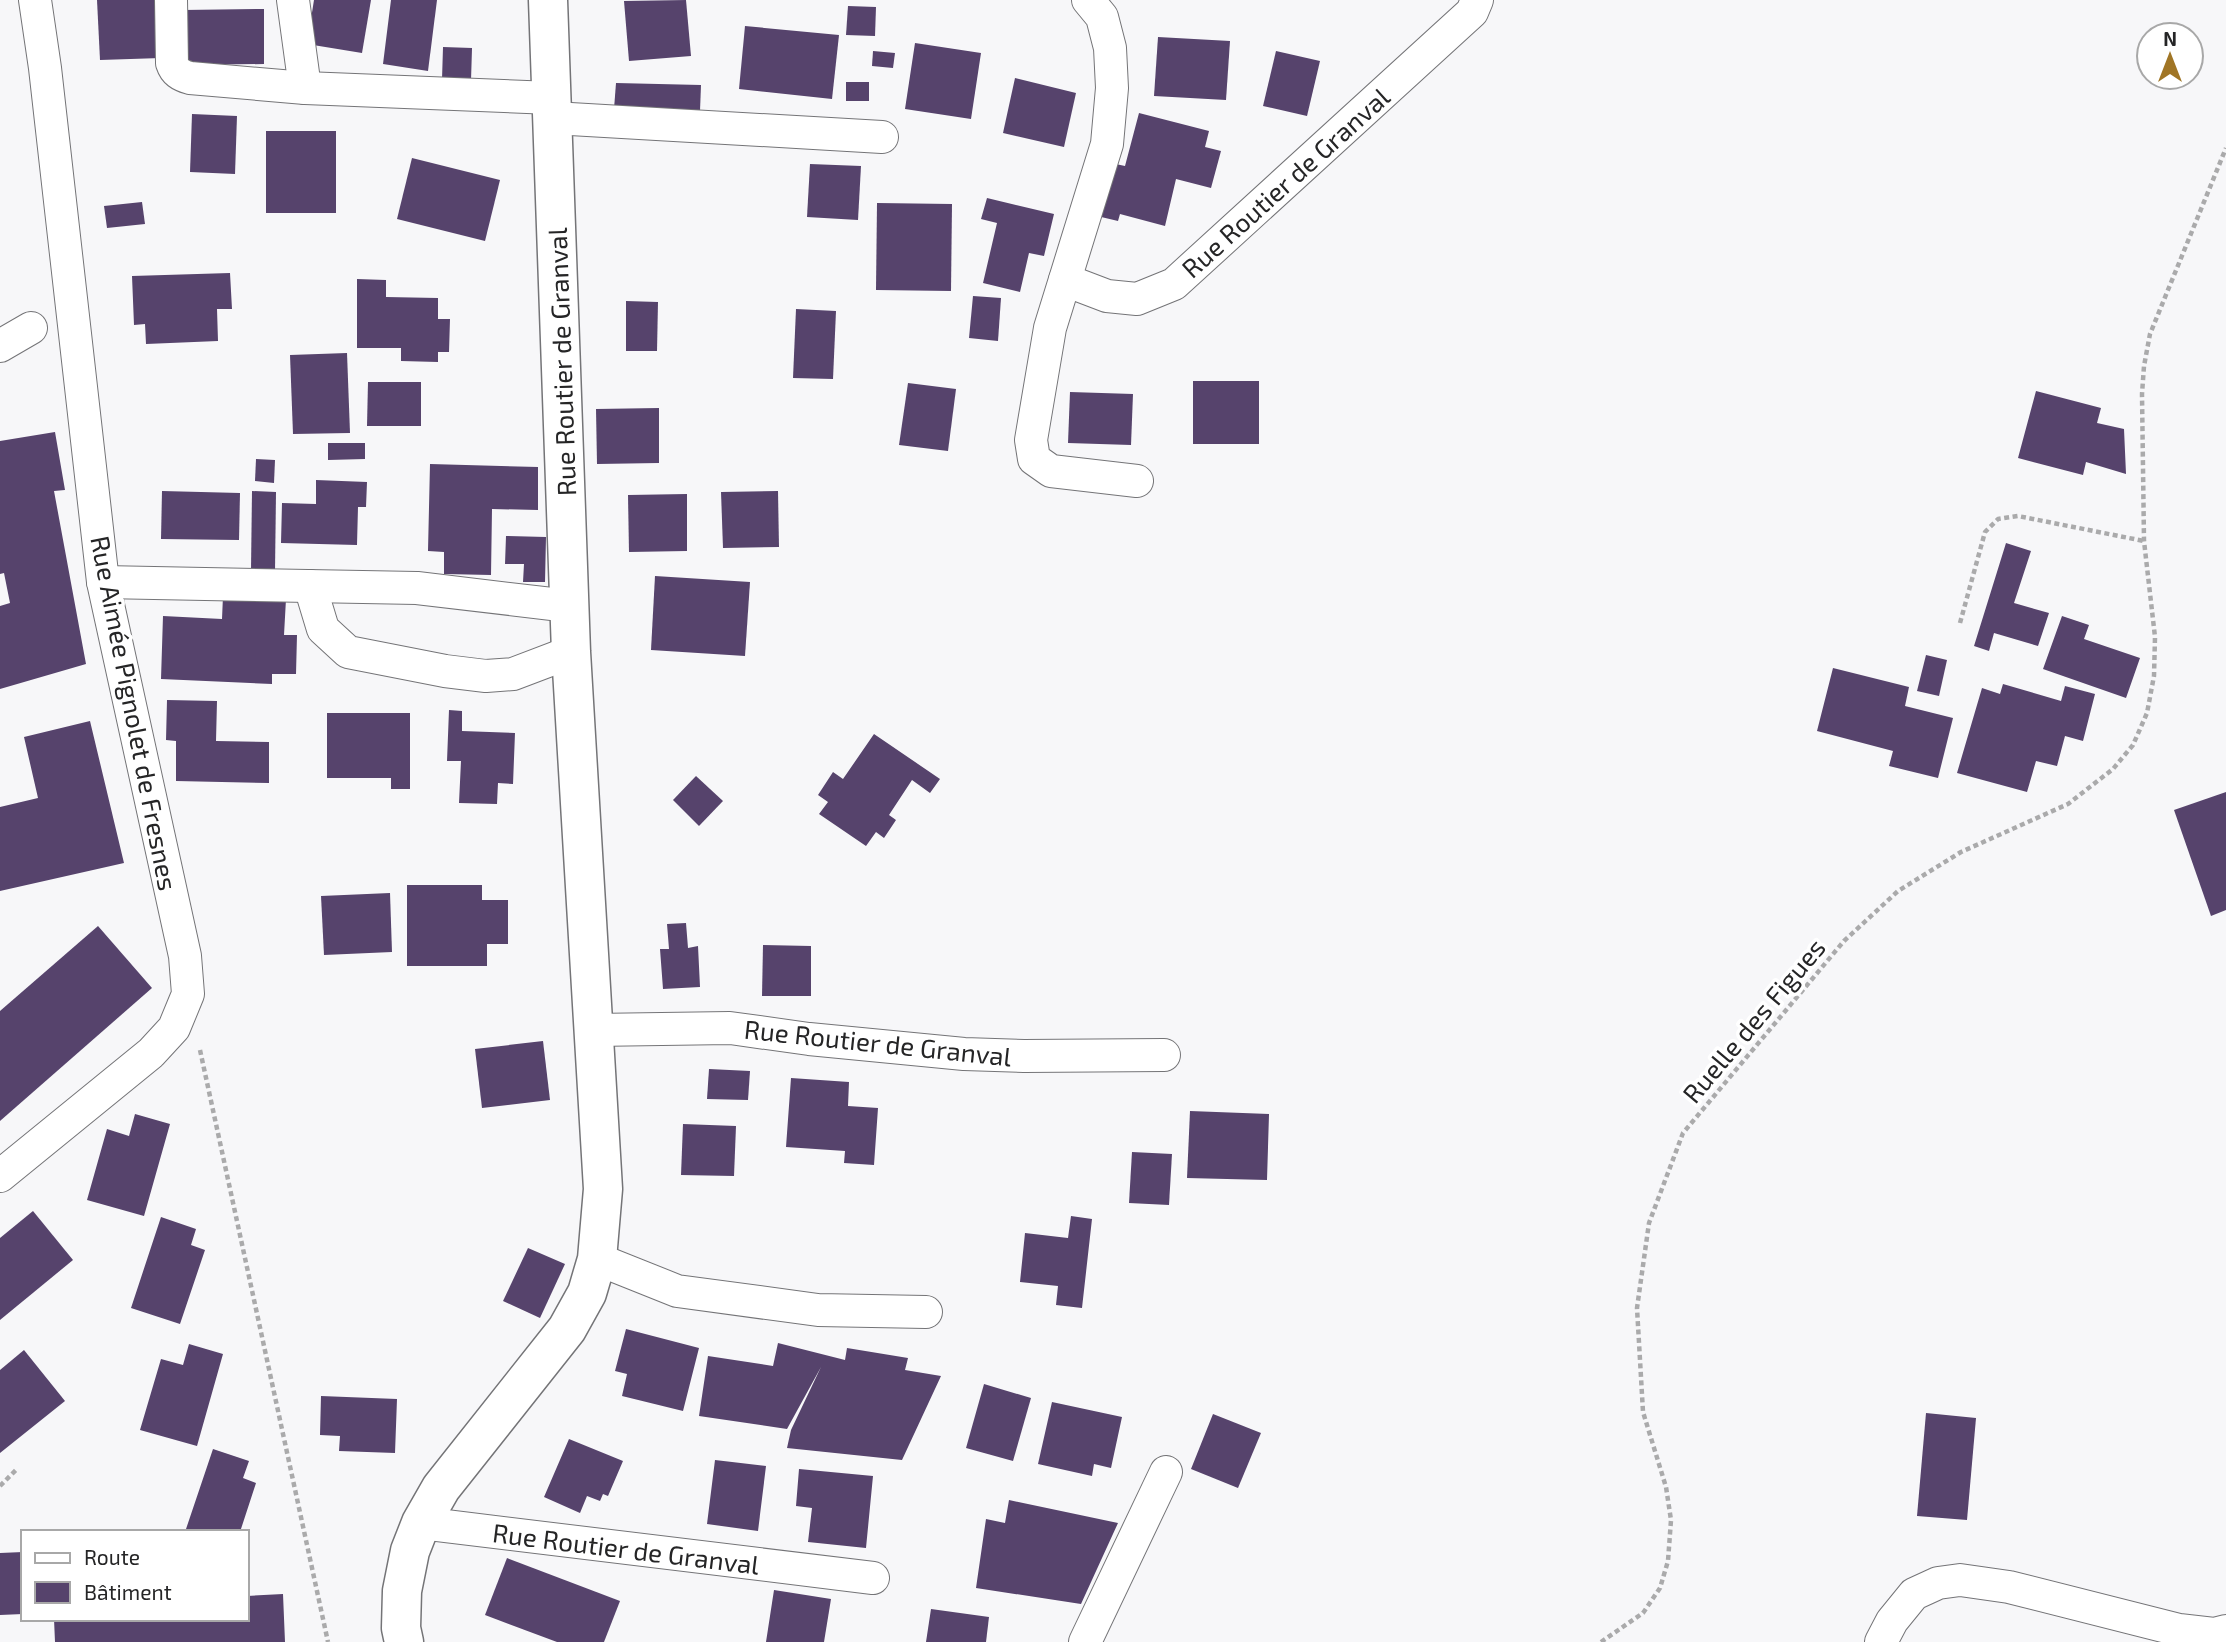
<svg xmlns="http://www.w3.org/2000/svg" width="2226" height="1642" font-family="'Exo 2',sans-serif">
<style>
.building{fill:#56436c}
.lines{fill:none;stroke-linecap:round;stroke-linejoin:round}
.minor-casing{stroke:#747477;stroke-width:34}
.tertiary-casing{stroke:#747477;stroke-width:41}
.path{stroke:#aaaaab;stroke-width:4.5;stroke-dasharray:5 3.5;stroke-linecap:butt}
.minor{stroke:#fff;stroke-width:32}
.tertiary{stroke:#fff;stroke-width:38}
.labels{text-anchor:middle;dominant-baseline:central;stroke-width:7;stroke-linejoin:round;paint-order:stroke}
.street-label{font-size:26px;fill:#252526;stroke:#fff}
</style>
<rect width="100%" height="100%" fill="#f7f7f9"/>
<g class="building">
<path d="M97,0H158L161,58L100,60Z"/>
<path d="M314,0H371L362,53L307,44Z"/>
<path d="M391,0H437L428,71L383,64Z"/>
<path d="M686,0L691,56L629,61L624,1Z"/>
<path d="M848,6L876,7L875,36L846,35Z"/>
<path d="M264,9V64L184,65L183,10Z"/>
<path d="M745,26L839,35L832,99L739,89Z"/>
<path d="M1158,37L1230,41L1226,100L1154,96Z"/>
<path d="M915,43L981,53L971,119L905,109Z"/>
<path d="M443,47L472,48L471,80L442,79Z"/>
<path d="M873,51L895,53L893,68L872,66Z"/>
<path d="M1276,51L1320,61L1307,116L1263,106Z"/>
<path d="M1015,78L1076,93L1064,147L1003,133Z"/>
<rect x="846" y="82" width="23" height="19"/>
<path d="M616,83L701,85L700,111L614,109Z"/>
<path d="M1139,113L1209,131L1205,147L1221,151L1211,188L1176,179L1165,226L1120,214L1118,221L1097,216L1111,163L1125,166Z"/>
<path d="M192,114L237,116L235,174L190,172Z"/>
<rect x="266" y="131" width="70" height="82"/>
<path d="M412,158L500,180L485,241L397,219Z"/>
<path d="M810,164L861,166L858,220L807,217Z"/>
<path d="M987,198L1054,214L1044,256L1029,253L1020,292L983,283L997,223L981,219Z"/>
<path d="M142,202L145,224L107,228L104,206Z"/>
<path d="M877,203L952,204L951,291L876,290Z"/>
<path d="M230,273L232,309H217L218,341L146,344L145,324L134,325L132,276Z"/>
<path d="M357,279L386,280V297L438,298V319H450L449,352H438V362L401,361V348H357Z"/>
<path d="M973,296L1001,298L998,341L969,338Z"/>
<path d="M626,301L658,302L657,351H626Z"/>
<path d="M796,309L836,311L833,379L793,378Z"/>
<path d="M347,353L350,433L293,434L290,355Z"/>
<rect x="1193" y="381" width="66" height="63"/>
<path d="M368,382H421V426H367Z"/>
<path d="M908,383L956,389L948,451L899,445Z"/>
<path d="M2036,391L2101,408L2097,423L2124,429L2126,474L2086,462L2083,475L2018,458Z"/>
<path d="M1070,392L1133,394L1131,445L1068,443Z"/>
<path d="M659,408V463L597,464L596,409Z"/>
<path d="M55,432L65,490L54,491L86,664L0,689V606L10,603L4,573L0,574V441Z"/>
<path d="M328,443H365V459L328,460Z"/>
<path d="M256,459L275,460L274,483L255,481Z"/>
<path d="M430,464L538,467V510L492,509L491,575L444,574V552L428,551Z"/>
<path d="M316,480L367,482L366,507H358L357,545L281,543L282,503L316,504Z"/>
<path d="M162,491L240,493L239,540L161,539Z"/>
<path d="M252,491L276,492L275,571L251,570Z"/>
<path d="M778,491L779,547L723,548L721,492Z"/>
<path d="M687,494V551L629,552L628,495Z"/>
<path d="M506,536L546,537L545,582H523L524,564H505Z"/>
<path d="M2006,543L2031,551L2014,603L2049,613L2038,646L1994,633L1989,651L1974,646Z"/>
<path d="M655,576L750,582L745,656L651,650Z"/>
<path d="M223,596L286,599L284,635H297L296,674H272V684L161,679L163,616L222,619Z"/>
<path d="M2062,616L2089,625L2084,639L2140,658L2126,698L2043,669Z"/>
<path d="M1926,655L1947,660L1939,696L1917,691Z"/>
<path d="M1833,668L1909,687L1905,706L1953,718L1938,778L1889,766L1893,751L1817,731Z"/>
<path d="M2003,684L2061,701L2065,686L2095,694L2083,741L2065,736L2057,766L2036,761L2027,792L1957,773L1982,688L2000,694Z"/>
<path d="M167,700L217,701L216,741L269,742V783L176,781V741L166,740Z"/>
<path d="M449,710L462,711V731L515,733L513,784L498,783L497,804L459,803L461,761H447Z"/>
<path d="M327,713H410V789H391V778H327Z"/>
<path d="M90,721L124,863L0,891V807L38,798L24,737Z"/>
<path d="M874,734L940,779L930,793L912,780L889,815L896,820L884,838L876,832L866,846L819,814L828,802L818,795L833,772L843,779Z"/>
<path d="M696,776L723,801L699,826L673,800Z"/>
<path d="M2226,792V910L2211,916L2174,810Z"/>
<path d="M407,885H482V900H508V944H487V966H407Z"/>
<path d="M390,893L392,952L324,955L321,896Z"/>
<path d="M686,923L688,948L698,946L700,987L663,989L660,949H669L667,924Z"/>
<path d="M98,926L152,988L0,1121V1011Z"/>
<path d="M763,945L811,946V996H762Z"/>
<path d="M543,1041L550,1100L482,1108L475,1049Z"/>
<path d="M709,1069L750,1071L748,1100L707,1099Z"/>
<path d="M791,1078L849,1082L848,1106L878,1108L874,1165L844,1163L845,1151L786,1147Z"/>
<path d="M1190,1111L1269,1114L1267,1180L1187,1178Z"/>
<path d="M135,1114L170,1124L144,1216L87,1200L107,1129L129,1136Z"/>
<path d="M683,1124L736,1126L734,1176L681,1175Z"/>
<path d="M1132,1152L1172,1154L1169,1205L1129,1203Z"/>
<path d="M33,1211L73,1260L0,1320V1238Z"/>
<path d="M1071,1216L1092,1219L1082,1308L1056,1305L1058,1286L1020,1282L1025,1233L1068,1238Z"/>
<path d="M161,1217L196,1229L191,1245L205,1250L180,1324L131,1308Z"/>
<path d="M528,1248L565,1264L540,1318L503,1301Z"/>
<path d="M626,1329L699,1348L683,1411L622,1396L627,1374L615,1371Z"/>
<path d="M778,1343L845,1360L847,1348L908,1358L905,1370L941,1376L902,1460L787,1448L791,1430L821,1367L787,1429L699,1416L708,1356L773,1366Z"/>
<path d="M189,1344L223,1354L197,1446L140,1430L161,1359L183,1365Z"/>
<path d="M24,1350L65,1401L0,1453V1370Z"/>
<path d="M984,1384L1031,1398L1013,1461L966,1448Z"/>
<path d="M321,1396L397,1399L395,1453L339,1451L340,1436L320,1435Z"/>
<path d="M1052,1402L1122,1417L1111,1468L1094,1464L1092,1476L1038,1464Z"/>
<path d="M1926,1413L1976,1418L1967,1520L1917,1516Z"/>
<path d="M1213,1414L1261,1433L1238,1488L1191,1469Z"/>
<path d="M569,1439L623,1461L608,1496L603,1494L600,1501L587,1496L580,1513L544,1497Z"/>
<path d="M213,1449L249,1461L243,1478L256,1483L240,1532H185Z"/>
<path d="M715,1460L766,1466L758,1531L707,1524Z"/>
<path d="M799,1469L873,1476L866,1548L808,1542L812,1508L796,1506Z"/>
<path d="M1009,1500L1118,1523L1081,1604L976,1588L986,1519L1005,1523Z"/>
<path d="M23,1552V1614L0,1615V1553Z"/>
<path d="M507,1558L620,1601L604,1642H557L485,1615Z"/>
<path d="M774,1590L831,1599L824,1642H766Z"/>
<path d="M283,1594L285,1642H55L54,1619H247V1596Z"/>
<path d="M931,1609L989,1617L986,1642H926Z"/>
</g>
<g class="lines">
<g class="minor-casing">
<g id="minor">
<path d="M171,0L172,63C175,72 180,75 190,78L305,88L552,98"/>
<path d="M293,0L305,88"/>
<path d="M1088,0L1102,17L1110,48L1112,88L1107,144L1050,328L1031,440L1034,459L1051,471L1137,481"/>
<path d="M553,118L882,137"/>
<path d="M1065,280L1107,296L1137,299L1174,284L1472,12L1477,0"/>
<path d="M0,346L31,328"/>
<path d="M103,582L417,588L569,606"/>
<path d="M310,586L323,629L348,652L445,671L486,676L513,674L571,652"/>
<path d="M593,1030L730,1028L809,1039L964,1054L1024,1056L1164,1055"/>
<path d="M0,1176L151,1053L174,1028L188,994L185,956L103,582L45,68L35,0"/>
<path d="M597,1259L677,1291L818,1310L926,1312"/>
<path d="M421,1523L873,1578"/>
<path d="M1085,1642L1166,1472"/>
<path d="M1881,1642L1892,1621L1914,1594L1938,1583L1960,1580L2009,1587L2179,1630L2214,1634L2226,1631"/>
</g>
</g>
<g class="tertiary-casing">
<path id="tertiary" d="M404,1642L401,1628L402,1591L410,1551L421,1523L441,1488L567,1329L587,1293L597,1259L603,1189L571,652L548,0"/>
</g>
<g class="path">
<path d="M1960,623L1985,532L1998,519L2018,516L2144,541"/>
<path d="M200,1050L328,1642"/>
<path d="M0,1486L18,1468"/>
<path d="M1601,1642L1643,1613L1660,1588L1668,1561L1671,1520L1666,1487L1643,1412L1637,1308L1649,1223L1683,1133L1844,941L1898,891L1961,852L2068,804L2113,769L2133,745L2147,713L2154,676L2155,637L2144,541L2142,394L2144,366L2150,334L2226,148"/>
</g>
<use href="#minor" class="minor"/>
<use href="#tertiary" class="tertiary"/>
</g>
<g class="labels">
<g class="street-label">
<text transform="translate(1285 182) rotate(-42)">Rue Routier de Granval</text>
<text transform="translate(561 362) rotate(-92)">Rue Routier de Granval</text>
<text transform="translate(135 713) rotate(79)">Rue Aimée Pignolet de Fresnes</text>
<text transform="translate(1753 1020) rotate(-50)">Ruelle des Figues</text>
<text transform="translate(878 1042) rotate(6)">Rue Routier de Granval</text>
<text transform="translate(626 1548) rotate(7)">Rue Routier de Granval</text>
</g>
</g>
<rect x="21" y="1530" width="228" height="91" fill="#ffffff" stroke="#a8a8a8" stroke-width="2"/>
<rect x="35" y="1553" width="35" height="10" fill="#ffffff" stroke="#a8a8a8" stroke-width="2"/>
<text x="84" y="1565" font-size="21" fill="#252526">Route</text>
<rect x="35" y="1582" width="35" height="21" fill="#56436c" stroke="#a8a8a8" stroke-width="2"/>
<text x="84" y="1600" font-size="21" fill="#252526">Bâtiment</text>
<g transform="translate(2170 56)"><circle r="33" fill="#ffffff" stroke="#a8a8a8" stroke-width="2"/>
<path d="M0-5L12 26L0 18L-12 26Z" fill="#a07525"/>
<text y="-10" font-size="19" font-weight="bold" text-anchor="middle" fill="#252526">N</text>
</g>
</svg>
